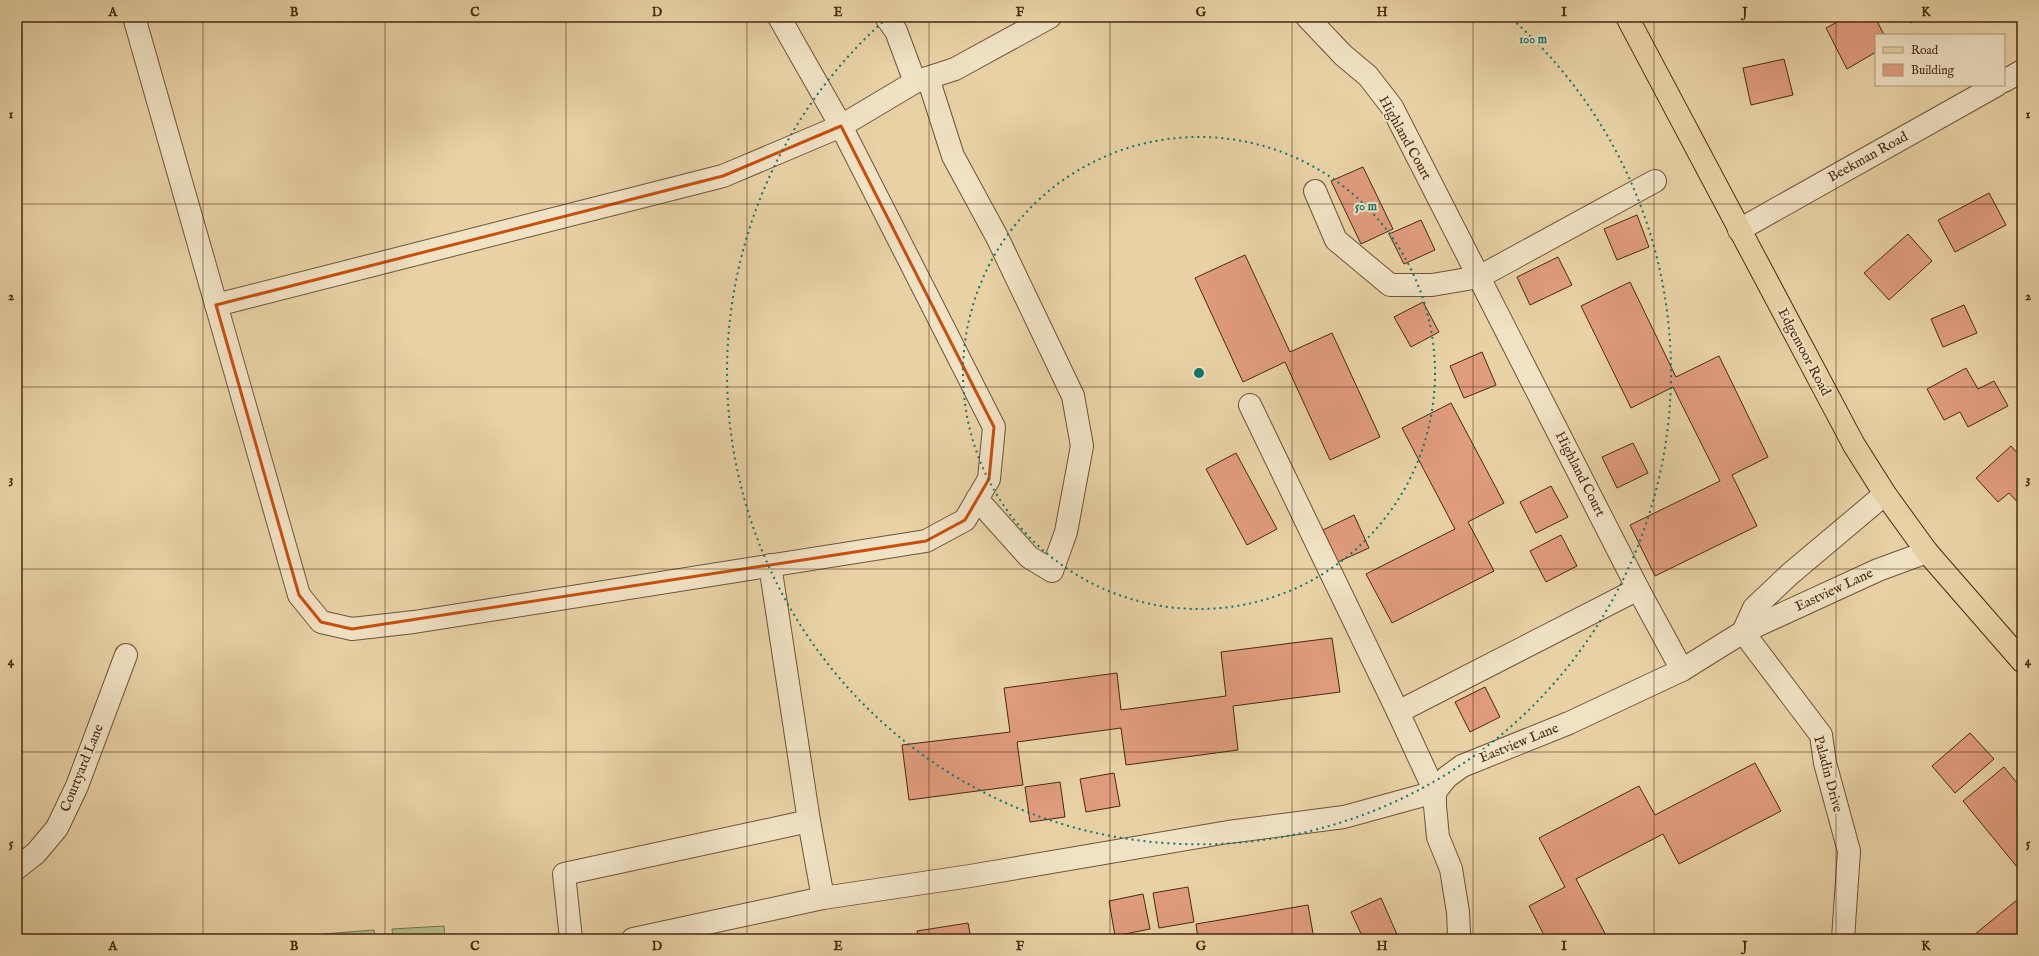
<svg xmlns="http://www.w3.org/2000/svg" width="2039" height="956" font-family="'IM FELL English',serif">
<style>
.green{fill:#afbd8c;stroke:#7c734f}
.building{fill:#e09c7d;stroke:#482912}
.lines{fill:none;stroke-linecap:round;stroke-linejoin:round}
.minor-casing{stroke:#705337;stroke-width:24}
.major-casing{stroke:#482912;stroke-width:24}
.minor{stroke:#f0e2c4;stroke-width:22}
.major{stroke:#e8d2a5;stroke-width:22}
.marked{fill:none;stroke:#c84f0d;stroke-width:3;stroke-linejoin:round}
.grid{fill:none;stroke:#482912;stroke-width:1;stroke-opacity:0.55}
.ring{fill:none;stroke:#0f766e;stroke-width:2;stroke-dasharray:2 4}
.labels{text-anchor:middle;dominant-baseline:central;stroke-width:4;stroke-linejoin:round;paint-order:stroke}
.street-label{font-size:14px;fill:#482912;stroke:#f0e2c4}
.centre{fill:#0f766e;stroke:#f0e2c4;stroke-width:2}
.ring-label{font-size:12px;text-anchor:middle;font-weight:bold;fill:#0f766e;stroke:#f0e2c4;stroke-width:4;stroke-linejoin:round;paint-order:stroke}
.neatline{fill:none;stroke:#482912;stroke-width:1.5}
.grid-label{font-size:13px;text-anchor:middle;font-weight:bold;fill:#482912}
</style>
<rect width="100%" height="100%" fill="#e8d2a5"/>
<filter id="stains"><feTurbulence type="fractalNoise" baseFrequency=".005" numOctaves="4"/><feColorMatrix values="0 0 0 0 .2 0 0 0 0 .09 0 0 0 0 .02 0 0 0 .5 -.17"/></filter>
<radialGradient id="worn" r=".72"><stop offset=".6" stop-color="#630" stop-opacity="0"/><stop offset="1" stop-color="#630" stop-opacity=".3"/></radialGradient>
<g class="green">
<path d="M444,926L445,939H393L392,929Z"/>
<path d="M374,930L375,939H323V934Z"/>
</g>
<g class="building">
<path d="M1847,17H1875L1884,35H1876V52L1847,69L1826,28Z"/>
<path d="M1906,17H1921L1910,23Z"/>
<path d="M1784,59L1793,95L1751,105L1743,68Z"/>
<path d="M1363,167L1393,229L1361,244L1331,181Z"/>
<path d="M2018,168H2022V205Z"/>
<path d="M1989,193L2006,225L1955,252L1938,220Z"/>
<path d="M1637,215L1649,247L1617,260L1604,229Z"/>
<path d="M1421,220L1435,250L1404,264L1389,234Z"/>
<path d="M1908,234L1932,261L1889,300L1864,273Z"/>
<path d="M1245,255L1290,352L1332,333L1380,437L1330,460L1285,362L1243,382L1195,278Z"/>
<path d="M1558,257L1572,285L1530,305L1517,277Z"/>
<path d="M1630,282L1676,377L1719,356L1768,457L1732,475L1757,526L1655,576L1630,525L1720,481L1673,387L1631,408L1581,306Z"/>
<path d="M1423,302L1439,332L1411,347L1394,317Z"/>
<path d="M1964,305L1977,333L1943,347L1931,319Z"/>
<path d="M1482,352L1496,385L1464,398L1450,366Z"/>
<path d="M1966,368L1978,389L1994,381L2008,406L1968,427L1960,412L1944,420L1927,389Z"/>
<path d="M1451,403L1504,503L1468,522L1494,571L1392,623L1366,574L1455,529L1402,428Z"/>
<path d="M1633,443L1648,473L1617,488L1602,457Z"/>
<path d="M2011,446L2022,458V507L2009,493L1998,502L1976,478Z"/>
<path d="M1236,453L1277,529L1247,545L1206,469Z"/>
<path d="M1551,486L1568,517L1536,533L1520,502Z"/>
<path d="M1354,515L1369,548L1338,562L1323,530Z"/>
<path d="M1561,535L1577,566L1546,582L1530,551Z"/>
<path d="M1332,638L1340,692L1233,706L1238,750L1126,765L1121,728L1017,742L1023,785L909,800L902,745L1010,732L1004,688L1117,673L1121,710L1226,696L1221,652Z"/>
<path d="M1485,687L1500,717L1470,732L1455,702Z"/>
<path d="M1970,733L1994,759L1955,793L1932,766Z"/>
<path d="M1755,763L1781,811L1679,864L1663,834L1576,879L1608,939H1546L1529,906L1565,887L1539,838L1639,786L1655,815Z"/>
<path d="M2004,767L2022,789V873L1963,801Z"/>
<path d="M1114,773L1120,806L1086,812L1080,779Z"/>
<path d="M1060,782L1065,817L1030,822L1025,787Z"/>
<path d="M1188,887L1194,922L1159,928L1153,893Z"/>
<path d="M1143,894L1150,929L1115,936L1109,901Z"/>
<path d="M2022,896V939H1969Z"/>
<path d="M1381,898L1399,939H1354L1362,936L1351,912Z"/>
<path d="M1308,905L1314,939H1198L1196,924Z"/>
<path d="M968,923L971,939H919L917,931Z"/>
</g>
<g class="lines">
<g class="minor-casing">
<g id="minor">
<path d="M134,17L299,595L321,622L352,629L414,622L926,541L965,520L989,479L994,427L841,126L779,17"/>
<path d="M886,17L896,31L915,82"/>
<path d="M1307,17L1343,55L1368,76L1392,107L1638,589L1682,670"/>
<path d="M928,78L953,156L997,237L1073,396L1082,446L1066,532L1052,571L1029,557L977,499"/>
<path d="M2004,81L2022,71"/>
<path d="M1315,191L1336,240L1390,285H1432L1479,277L1655,181"/>
<path d="M1739,230L1997,85"/>
<path d="M216,305L723,176L841,126L915,82L955,69L1050,17"/>
<path d="M770,565L809,821L823,898"/>
<path d="M1743,632L1821,735L1825,763L1849,851L1843,939"/>
<path d="M1743,632L1754,608L1790,574L1885,494"/>
<path d="M1398,712L1638,589"/>
<path d="M17,868L36,853L57,828L77,786L126,655"/>
<path d="M571,939L564,874L809,821"/>
<path d="M633,939L823,898L970,876L1228,832L1344,817L1435,792L1398,712L1250,405"/>
<path d="M1457,939L1459,934L1458,912L1451,869L1438,837L1435,806V792L1447,777L1462,766L1569,723L1682,670L1743,632L1878,570L1927,552"/>
</g>
</g>
<g class="major-casing">
<path id="major" d="M1627,17L1854,445L1885,494L1927,552L2022,661"/>
</g>
<use href="#minor" class="minor"/>
<use href="#major" class="major"/>
</g>
<path class="marked" d="M841,126L994,427L989,479L965,520L926,541L352,629L321,622L299,595L216,305L723,176Z"/>
<path class="grid" d="M203,17V939M385,17V939M566,17V939M747,17V939M929,17V939M1110,17V939M1292,17V939M1473,17V939M1654,17V939M1836,17V939M17,204H2022M17,387H2022M17,569H2022M17,752H2022"/>
<g class="ring">
<circle cx="1199" cy="373" r="236"/>
<path d="M1512 19A472 472 0 1 1 886 19"/>
</g>
<g class="labels">
<g class="street-label">
<text transform="translate(1405 138) rotate(61)">Highland Court</text>
<text transform="translate(1868 157) rotate(-29)">Beekman Road</text>
<text transform="translate(1804 352) rotate(62)">Edgemoor Road</text>
<text transform="translate(1580 474) rotate(63)">Highland Court</text>
<text transform="translate(1834 590) rotate(-25)">Eastview Lane</text>
<text transform="translate(1519 743) rotate(-22)">Eastview Lane</text>
<text transform="translate(82 768) rotate(-68)">Courtyard Lane</text>
<text transform="translate(1828 774) rotate(75)">Paladin Drive</text>
</g>
</g>
<circle cx="1199" cy="373" r="6" class="centre"/>
<g class="ring-label">
<text x="1533" y="43">100 m</text>
<text x="1366" y="210">50 m</text>
</g>
<rect width="2039" height="956" fill="none" stroke="#e8d2a5" stroke-width="44"/>
<rect x="1875" y="34" width="130" height="52" fill="#f0e2c4" stroke="#ad987d"/>
<rect x="1883" y="47" width="20" height="6" fill="#e8d2a5" stroke="#ad987d"/>
<text x="1911" y="54" font-size="12" fill="#482912">Road</text>
<rect x="1883" y="64" width="20" height="12" fill="#e09c7d" stroke="#ad987d"/>
<text x="1911" y="74" font-size="12" fill="#482912">Building</text>
<rect x="22" y="22" width="1995" height="912" class="neatline"/>
<g class="grid-label">
<text x="113" y="16">A</text>
<text x="294" y="16">B</text>
<text x="475" y="16">C</text>
<text x="657" y="16">D</text>
<text x="838" y="16">E</text>
<text x="1020" y="16">F</text>
<text x="1201" y="16">G</text>
<text x="1382" y="16">H</text>
<text x="1564" y="16">I</text>
<text x="1745" y="16">J</text>
<text x="1926" y="16">K</text>
<text x="11" y="118">1</text>
<text x="2028" y="118">1</text>
<text x="11" y="300">2</text>
<text x="2028" y="300">2</text>
<text x="11" y="483">3</text>
<text x="2028" y="483">3</text>
<text x="11" y="665">4</text>
<text x="2028" y="665">4</text>
<text x="11" y="847">5</text>
<text x="2028" y="847">5</text>
<text x="113" y="950">A</text>
<text x="294" y="950">B</text>
<text x="475" y="950">C</text>
<text x="657" y="950">D</text>
<text x="838" y="950">E</text>
<text x="1020" y="950">F</text>
<text x="1201" y="950">G</text>
<text x="1382" y="950">H</text>
<text x="1564" y="950">I</text>
<text x="1745" y="950">J</text>
<text x="1926" y="950">K</text>
</g>
<rect width="100%" height="100%" filter="url(#stains)"/>
<rect width="100%" height="100%" fill="url(#worn)"/>
</svg>
